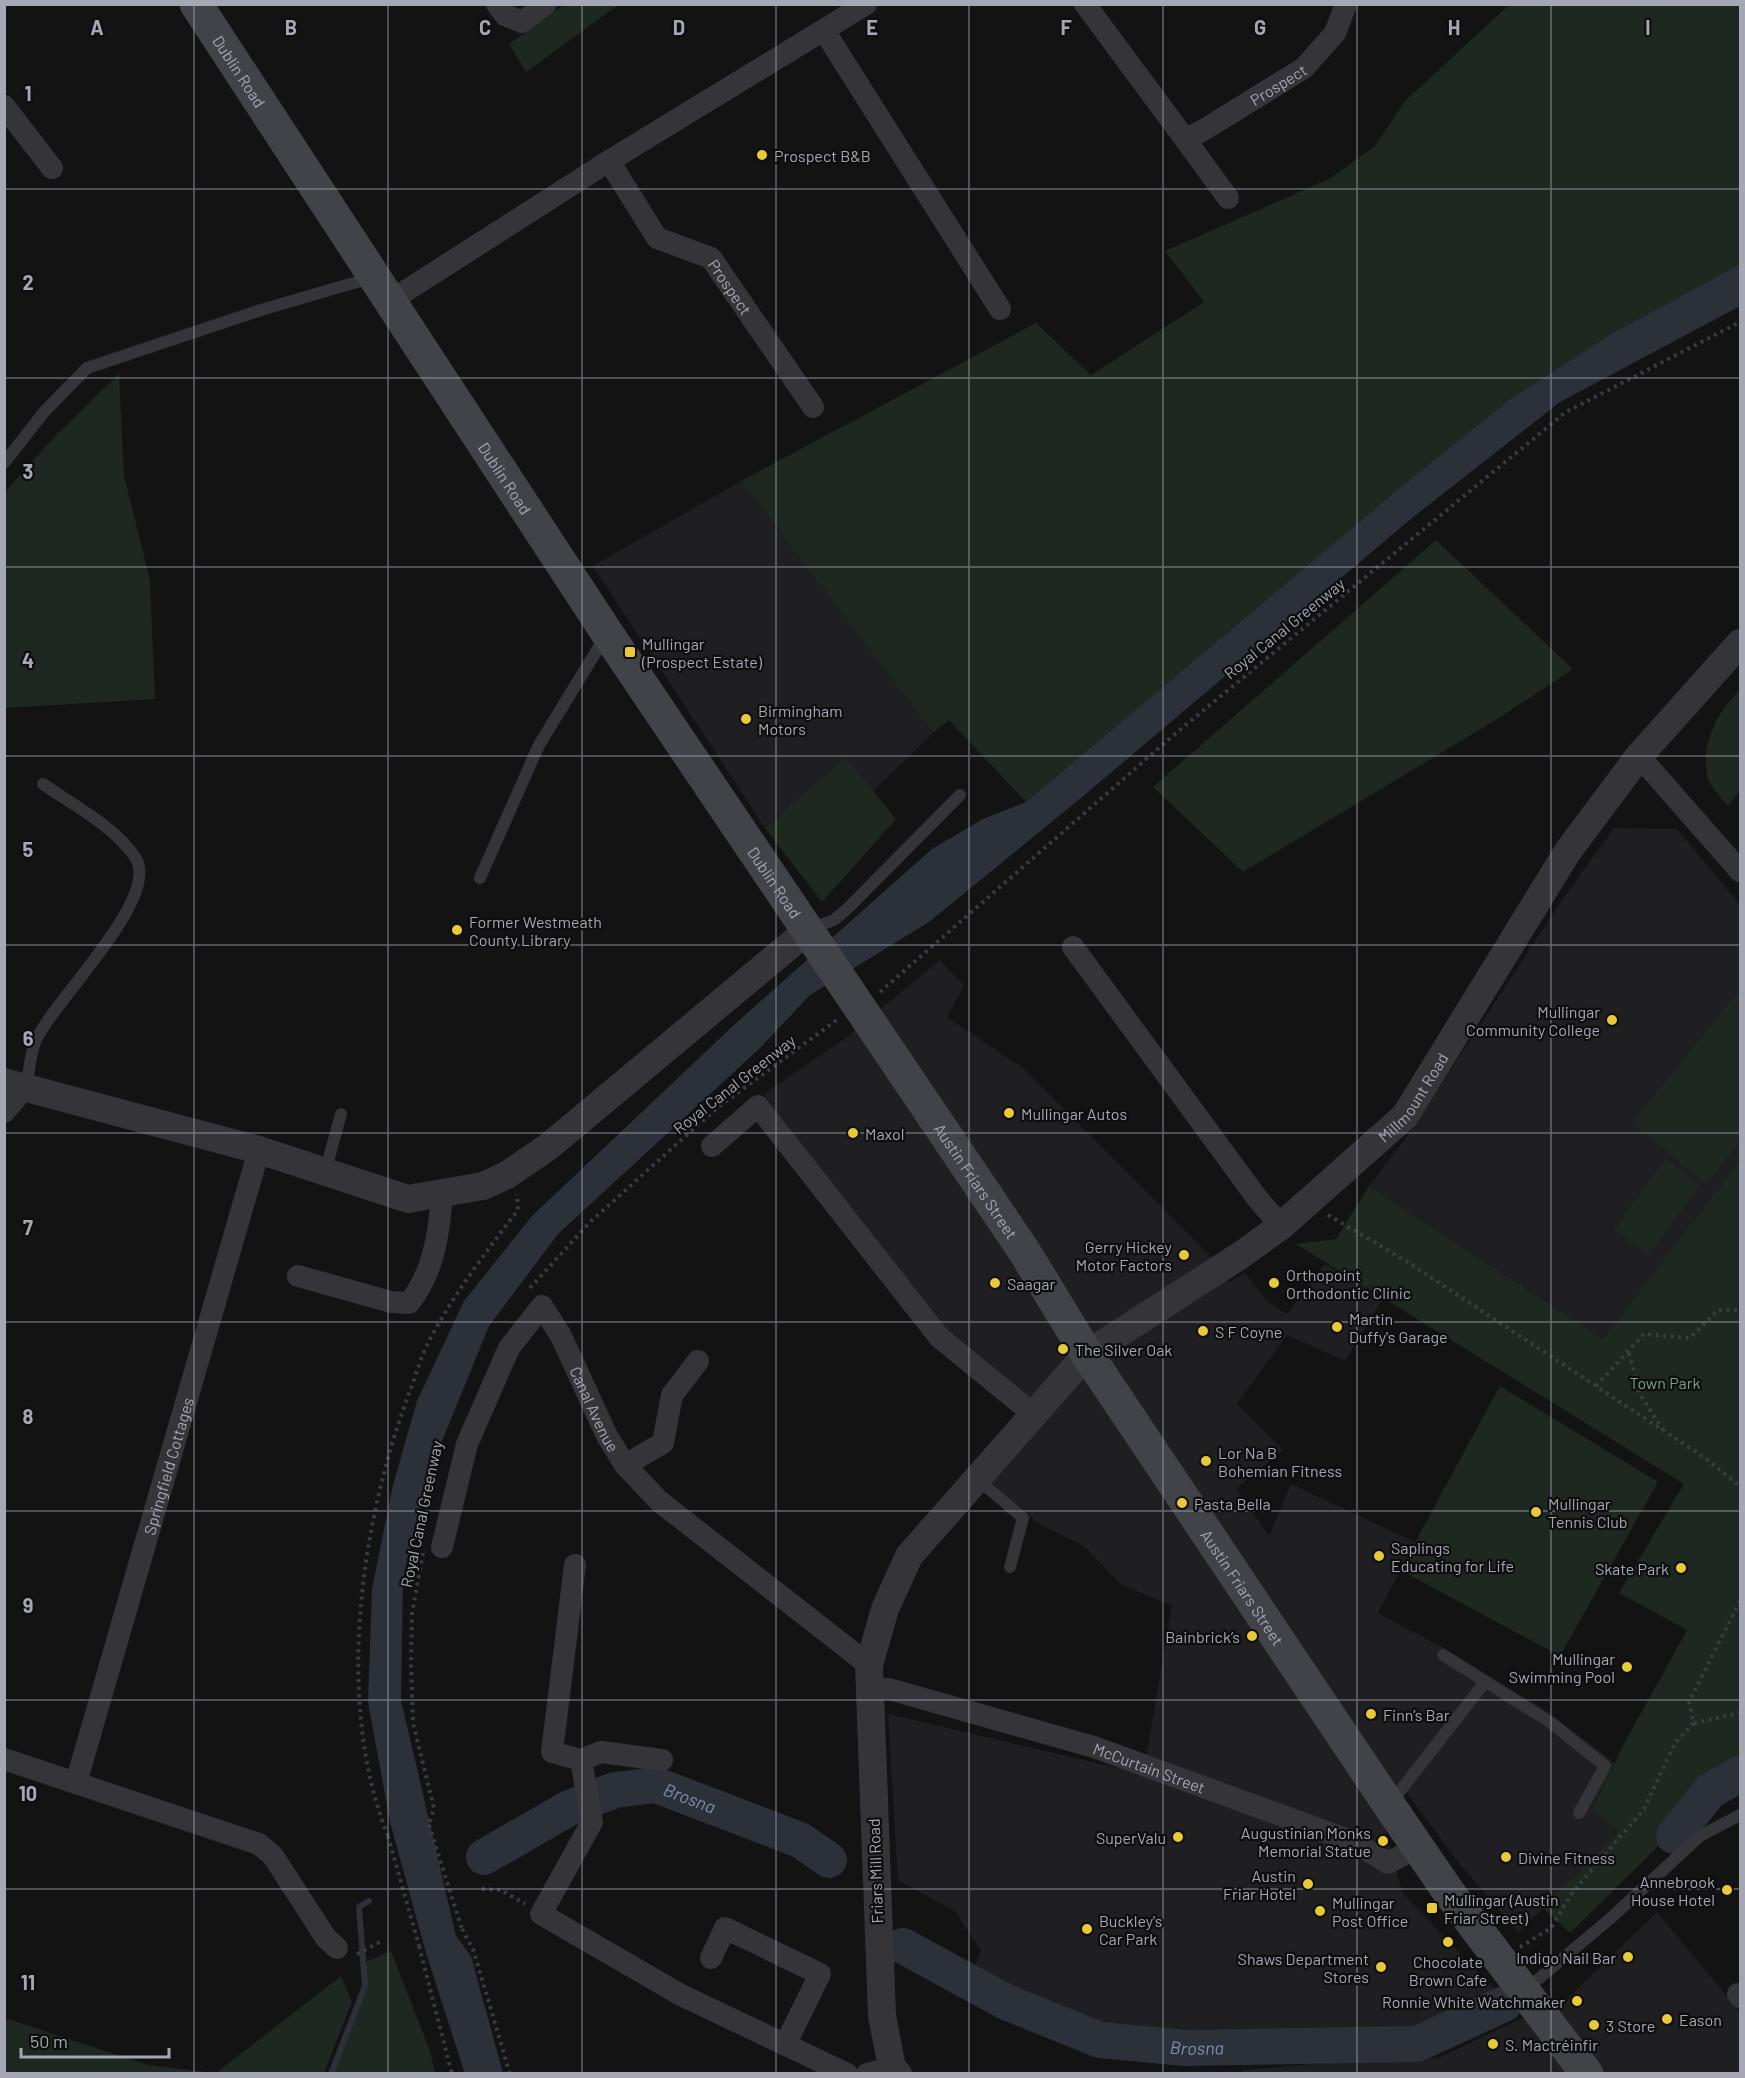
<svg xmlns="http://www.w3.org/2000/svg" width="1745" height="2078" font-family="Barlow,sans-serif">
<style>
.built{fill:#1f1f21}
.green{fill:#1f2721}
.water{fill:#2c3139}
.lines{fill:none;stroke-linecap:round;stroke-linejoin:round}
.stream{stroke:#2c3139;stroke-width:6}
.river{stroke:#2c3139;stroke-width:36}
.path{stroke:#3a3b40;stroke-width:4;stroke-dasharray:3 4.5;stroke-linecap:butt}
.service{stroke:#343439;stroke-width:12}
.minor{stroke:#343439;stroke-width:22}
.tertiary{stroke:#343439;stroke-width:28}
.secondary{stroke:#424349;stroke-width:33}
.path-bridge{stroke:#3a3b40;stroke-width:4;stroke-dasharray:3 4.5;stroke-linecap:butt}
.grid{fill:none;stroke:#a5a7b4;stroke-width:1.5;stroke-opacity:0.55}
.poi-dot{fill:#e9c936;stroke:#0e0e0f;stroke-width:2}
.labels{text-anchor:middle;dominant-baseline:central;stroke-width:4.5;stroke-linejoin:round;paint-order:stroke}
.street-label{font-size:16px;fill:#a5a7b4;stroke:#0e0e0f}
.poi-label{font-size:16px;fill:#a5a7b4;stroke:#0e0e0f;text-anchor:start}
.park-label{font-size:16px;fill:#7d9e84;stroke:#0e0e0f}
.water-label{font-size:18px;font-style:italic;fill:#7d8fae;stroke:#0e0e0f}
.grid-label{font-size:20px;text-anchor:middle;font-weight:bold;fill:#a5a7b4;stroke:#0e0e0f;stroke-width:4.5;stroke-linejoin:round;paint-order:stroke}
</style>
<rect width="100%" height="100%" fill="#131314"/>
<g class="built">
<path d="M741,481L933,733L873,791L844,758L765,828L593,566Z"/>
<path d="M1614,828L1677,829L1740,905V1160L1603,1339L1369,1186L1408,1135L1560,903Z"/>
<path d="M940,960L964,986L947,1017L1023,1068L1207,1253L1229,1282L1245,1273L1267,1301L1287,1314L1325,1264L1383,1298L1345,1361L1287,1335L1237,1404L1283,1450L1236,1489L1269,1536L1291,1484L1415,1542L1378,1613L1449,1651L1548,1712L1615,1763L1592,1810L1618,1832L1577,1877L1518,1932L1458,1862L1406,1792L1382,1815L1402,1892L1500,1996L1447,2019L1402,2032L1246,2042L1152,2036L1074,2022L970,1978L981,1951L955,1911L898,1880L888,1714L1143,1774L1172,1606L1120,1584L1084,1546L1041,1525L985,1478L1043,1412L947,1333L881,1254L764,1094L848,1036Z"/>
<path d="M1657,1912L1740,2012V2073L1243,2074V2070L1327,2063L1438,2058L1516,2021L1562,2004Z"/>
</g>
<g class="green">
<path d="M564,5H618L526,72L509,44Z"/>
<path d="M1509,5H1740V264L1611,334L1509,400L1402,486L1026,802L949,720L933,733L741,481L1036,323L1091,375L1204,302L1165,251L1329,179L1374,147L1405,101Z"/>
<path d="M119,374L124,475L150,581L155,699L5,708V492L54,437Z"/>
<path d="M1436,540L1573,669L1499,718L1243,872L1153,787Z"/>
<path d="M1740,690V791L1728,806C1722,798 1708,785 1707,775C1701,742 1718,712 1740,690Z"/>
<path d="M845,757L896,819L822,902L765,828Z"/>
<path d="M1740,990V1141L1706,1184L1632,1123Z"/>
<path d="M1665,1159L1700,1184L1649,1255L1614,1230Z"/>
<path d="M1740,1160V1766L1570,1933L1543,1908L1618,1832L1592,1810L1627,1738L1687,1630L1619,1593L1684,1484L1296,1244L1336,1239L1369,1186L1603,1339Z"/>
<path d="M1500,1386L1658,1482L1560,1656L1400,1570Z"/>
<path d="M391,1951L430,2051L435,2073H331L365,1986L363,1963Z"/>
<path d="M341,1976L352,2002L324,2073H5V2018L148,2065L216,2073Z"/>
</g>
<path class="water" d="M1740,264V306L1560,402L1412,518L1081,798L929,922L810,995L759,1049L558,1234L489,1326L427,1478L403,1578L401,1700L456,1936L471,1956L503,2073L465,2074L426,1953L390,1822L368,1702L372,1589L393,1485L417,1401L464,1301L532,1216L735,1024L932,849L983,819L1026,802L1402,486L1509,400L1611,334Z"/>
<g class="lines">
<path class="stream" d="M331,2074L365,1986L359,1907L369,1901"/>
<g class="river">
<path d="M1674,1836L1710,1791L1740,1774"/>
<path id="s1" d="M484,1857L569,1808L615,1790L656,1785L800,1840L829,1860"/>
<path id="s2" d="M903,1946L1006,2002L1100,2040L1185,2048L1417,2044L1504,2004"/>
</g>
<g class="path">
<path d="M880,992L1176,733L1566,412L1740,322"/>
<path d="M1328,1215L1406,1261L1705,1458L1740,1486"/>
<path d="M530,1288L590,1222L717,1108L838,1019"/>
<path d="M1629,1353L1640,1394L1663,1430"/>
<path d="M1596,1386L1644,1334L1690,1338L1718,1310H1740"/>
<path d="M423,1553L412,1614L411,1664L413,1723L434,1808L429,1825"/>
<path d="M1694,1723L1740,1713"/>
<path d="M388,1836C335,1704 360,1527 408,1396C415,1379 420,1358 429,1341C453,1295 486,1252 518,1210L517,1194"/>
<path d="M482,1889L501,1890L525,1904"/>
<path d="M462,1929L473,1949L510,2074"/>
<path d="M419,1946L452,2074"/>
<path d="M1520,1947L1551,1928L1572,1893L1644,1809L1675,1743L1694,1723L1689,1702L1740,1601"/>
<path d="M357,1954L382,1941"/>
</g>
<g class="service">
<path d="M4,463L44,412L87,368L261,310L374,277"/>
<path d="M480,878L539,745L605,637"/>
<path d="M810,929L834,920L848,908L960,795"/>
<path d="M26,1087C29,1073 30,1056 35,1042C52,1002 163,897 135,857C114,826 73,805 43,784"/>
<path d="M325,1172L341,1114"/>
<path d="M976,1478L1023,1518L1010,1567"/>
<path d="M1443,1655L1550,1722L1605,1766L1579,1813"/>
<path d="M1390,1804L1485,1682"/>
<path d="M1524,1991L1612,1917L1700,1836L1740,1815"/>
</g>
<g class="minor">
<path d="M497,4L505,15L522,22L546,4"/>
<path id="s3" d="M1085,4L1185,139L1202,131L1304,68L1335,33L1346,4"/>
<path d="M825,32L1000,309"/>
<path d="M4,106L52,168"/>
<path d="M1185,139L1228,198"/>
<path id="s4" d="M609,161L657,238L711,258L813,407"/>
<path d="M390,301L609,161L866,4"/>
<path d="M1639,756L1740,871"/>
<path d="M1073,947L1257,1198L1281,1226"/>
<path d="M4,1112L26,1087"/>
<path d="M712,1146L758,1106L939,1337L1032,1413"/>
<path d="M298,1276L391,1302L409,1303C434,1272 439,1233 442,1195"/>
<path d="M625,1465L663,1443L672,1395L698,1361"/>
<path id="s5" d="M442,1547L467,1444L509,1348L542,1306L561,1336L607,1436L625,1465L659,1501L869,1665"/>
<path d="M575,1565L552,1752L581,1760L592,1822L541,1914L681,1995L847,2074"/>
<path id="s6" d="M869,1689H889L1094,1747L1354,1842L1388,1863L1418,1847"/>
<path d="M4,1759L259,1844L273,1856L326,1938L337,1948"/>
<path d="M581,1760L601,1752L662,1760"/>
<path id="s7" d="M76,1783L259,1150"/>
<path d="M711,1958L725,1928L820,1974L785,2045"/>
<path d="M1738,1994L1740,1997"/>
<path d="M867,2074L892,2067"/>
</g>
<g class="tertiary">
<path d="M4,1082L259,1150L408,1199L483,1186L507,1175L548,1147L808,930"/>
<path id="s8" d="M898,2074L892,2067L882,2016L869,1665L885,1609L909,1556L1087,1354L1241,1255L1281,1226L1405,1116L1568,851L1639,756L1740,643"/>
</g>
<path class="secondary" id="s9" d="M196,4L607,633L1024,1251L1087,1354L1389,1805L1450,1894L1587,2074"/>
<g class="path-bridge">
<path d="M429,1825L462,1929"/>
<path d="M388,1836L419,1946"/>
</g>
</g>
<path class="grid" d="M194,4V2074M388,4V2074M582,4V2074M776,4V2074M969,4V2074M1163,4V2074M1357,4V2074M1551,4V2074M4,189H1740M4,378H1740M4,567H1740M4,756H1740M4,945H1740M4,1133H1740M4,1322H1740M4,1511H1740M4,1700H1740M4,1889H1740"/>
<g class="poi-dot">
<circle cx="762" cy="155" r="6"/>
<rect x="624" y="646" width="12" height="12" rx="3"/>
<circle cx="746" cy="719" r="6"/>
<circle cx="457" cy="930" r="6"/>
<circle cx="1612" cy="1020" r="6"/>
<circle cx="1009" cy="1113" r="6"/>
<circle cx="853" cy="1133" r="6"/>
<circle cx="1184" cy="1255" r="6"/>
<circle cx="995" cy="1283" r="6"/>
<circle cx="1274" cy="1283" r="6"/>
<circle cx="1337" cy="1327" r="6"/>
<circle cx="1203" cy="1331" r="6"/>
<circle cx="1063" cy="1349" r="6"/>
<circle cx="1206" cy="1461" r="6"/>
<circle cx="1182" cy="1503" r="6"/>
<circle cx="1536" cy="1512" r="6"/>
<circle cx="1379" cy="1556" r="6"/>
<circle cx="1681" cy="1568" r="6"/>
<circle cx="1252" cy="1636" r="6"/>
<circle cx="1627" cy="1667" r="6"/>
<circle cx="1371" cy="1714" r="6"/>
<circle cx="1178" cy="1837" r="6"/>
<circle cx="1383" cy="1841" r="6"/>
<circle cx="1506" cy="1857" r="6"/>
<circle cx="1308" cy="1884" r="6"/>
<circle cx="1727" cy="1890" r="6"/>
<rect x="1426" y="1902" width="12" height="12" rx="3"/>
<circle cx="1320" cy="1911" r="6"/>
<circle cx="1087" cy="1929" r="6"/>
<circle cx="1448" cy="1942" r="6"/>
<circle cx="1628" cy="1957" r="6"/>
<circle cx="1381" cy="1967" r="6"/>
<circle cx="1577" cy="2001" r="6"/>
<circle cx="1667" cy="2019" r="6"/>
<circle cx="1594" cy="2025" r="6"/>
<circle cx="1493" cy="2044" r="6"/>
</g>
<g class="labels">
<g class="street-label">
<text stroke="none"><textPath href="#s9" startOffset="80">Dublin Road</textPath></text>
<text stroke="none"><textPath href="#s3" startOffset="276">Prospect</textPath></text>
<text stroke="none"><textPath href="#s4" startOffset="183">Prospect</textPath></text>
<text stroke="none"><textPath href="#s9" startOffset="566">Dublin Road</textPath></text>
<text transform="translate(1284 628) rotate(-39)">Royal Canal Greenway</text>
<text stroke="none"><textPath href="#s9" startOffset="1052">Dublin Road</textPath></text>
<text transform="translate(734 1084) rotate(-38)">Royal Canal Greenway</text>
<text stroke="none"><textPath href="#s8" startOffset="1216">Millmount Road</textPath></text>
<text stroke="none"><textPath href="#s9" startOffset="1412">Austin Friars Street</textPath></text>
<text stroke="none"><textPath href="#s5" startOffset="380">Canal Avenue</textPath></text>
<text stroke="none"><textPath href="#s7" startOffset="330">Springfield Cottages</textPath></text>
<text transform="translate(421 1514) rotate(-78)">Royal Canal Greenway</text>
<text stroke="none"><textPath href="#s9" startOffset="1898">Austin Friars Street</textPath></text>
<text stroke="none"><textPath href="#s6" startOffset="292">McCurtain Street</textPath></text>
<text transform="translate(875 1871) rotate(-92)">Friars Mill Road</text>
</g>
<g class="poi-label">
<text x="774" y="155">Prospect B&amp;B</text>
<text x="642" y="643">Mullingar<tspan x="642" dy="18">(Prospect Estate)</tspan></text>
<text x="758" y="710">Birmingham<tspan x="758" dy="18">Motors</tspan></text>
<text x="469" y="921">Former Westmeath<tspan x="469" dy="18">County Library</tspan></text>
<text x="1600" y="1011" text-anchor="end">Mullingar<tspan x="1600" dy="18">Community College</tspan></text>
<text x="1021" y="1113">Mullingar Autos</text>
<text x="865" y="1133">Maxol</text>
<text x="1172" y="1246" text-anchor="end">Gerry Hickey<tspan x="1172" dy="18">Motor Factors</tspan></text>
<text x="1286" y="1274">Orthopoint<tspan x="1286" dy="18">Orthodontic Clinic</tspan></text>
<text x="1007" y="1283">Saagar</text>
<text x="1349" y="1318">Martin<tspan x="1349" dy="18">Duffy's Garage</tspan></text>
<text x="1215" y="1331">S F Coyne</text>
<text x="1075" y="1349">The Silver Oak</text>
<text x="1218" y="1452">Lor Na B<tspan x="1218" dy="18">Bohemian Fitness</tspan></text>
<text x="1194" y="1503">Pasta Bella</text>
<text x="1548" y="1503">Mullingar<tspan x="1548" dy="18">Tennis Club</tspan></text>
<text x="1391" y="1547">Saplings<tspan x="1391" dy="18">Educating for Life</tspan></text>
<text x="1669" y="1568" text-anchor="end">Skate Park</text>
<text x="1240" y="1636" text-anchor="end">Bainbrick’s</text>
<text x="1615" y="1658" text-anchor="end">Mullingar<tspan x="1615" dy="18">Swimming Pool</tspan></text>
<text x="1383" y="1714">Finn’s Bar</text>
<text x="1371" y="1832" text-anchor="end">Augustinian Monks<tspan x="1371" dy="18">Memorial Statue</tspan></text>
<text x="1166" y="1837" text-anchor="end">SuperValu</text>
<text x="1518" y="1857">Divine Fitness</text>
<text x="1296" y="1875" text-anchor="end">Austin<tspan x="1296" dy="18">Friar Hotel</tspan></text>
<text x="1715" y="1881" text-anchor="end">Annebrook<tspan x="1715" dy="18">House Hotel</tspan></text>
<text x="1444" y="1899">Mullingar (Austin<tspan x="1444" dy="18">Friar Street)</tspan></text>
<text x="1332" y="1902">Mullingar<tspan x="1332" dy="18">Post Office</tspan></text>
<text x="1099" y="1920">Buckley's<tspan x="1099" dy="18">Car Park</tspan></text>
<text x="1616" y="1957" text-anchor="end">Indigo Nail Bar</text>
<text x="1369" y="1958" text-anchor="end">Shaws Department<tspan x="1369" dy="18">Stores</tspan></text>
<text x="1448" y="1961" text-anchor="middle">Chocolate<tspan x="1448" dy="18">Brown Cafe</tspan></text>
<text x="1565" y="2001" text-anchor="end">Ronnie White Watchmaker</text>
<text x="1679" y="2019">Eason</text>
<text x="1606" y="2025">3 Store</text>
<text x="1505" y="2044">S. Mactréinfir</text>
</g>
<g class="park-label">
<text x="1665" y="1382">Town Park</text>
</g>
<g class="water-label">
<text stroke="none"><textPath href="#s1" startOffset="225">Brosna</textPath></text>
<text stroke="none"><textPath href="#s2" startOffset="316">Brosna</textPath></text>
</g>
</g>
<g class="grid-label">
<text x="97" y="35">A</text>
<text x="291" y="35">B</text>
<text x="485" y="35">C</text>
<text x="679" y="35">D</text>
<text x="872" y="35">E</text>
<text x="1066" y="35">F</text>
<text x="1260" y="35">G</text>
<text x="1454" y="35">H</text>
<text x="1648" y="35">I</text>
<text x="28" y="101">1</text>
<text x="28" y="290">2</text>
<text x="28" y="479">3</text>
<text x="28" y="668">4</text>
<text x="28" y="857">5</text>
<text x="28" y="1046">6</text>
<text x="28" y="1235">7</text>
<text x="28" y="1424">8</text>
<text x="28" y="1613">9</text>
<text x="28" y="1801">10</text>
<text x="28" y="1990">11</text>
</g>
<rect width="1745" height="2078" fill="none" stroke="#a5a7b4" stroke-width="12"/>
<path d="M21 2048v9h148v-9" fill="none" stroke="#a5a7b4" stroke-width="3"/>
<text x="30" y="2048" font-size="18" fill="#a5a7b4" stroke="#0e0e0f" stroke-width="4.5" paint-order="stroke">50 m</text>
</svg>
